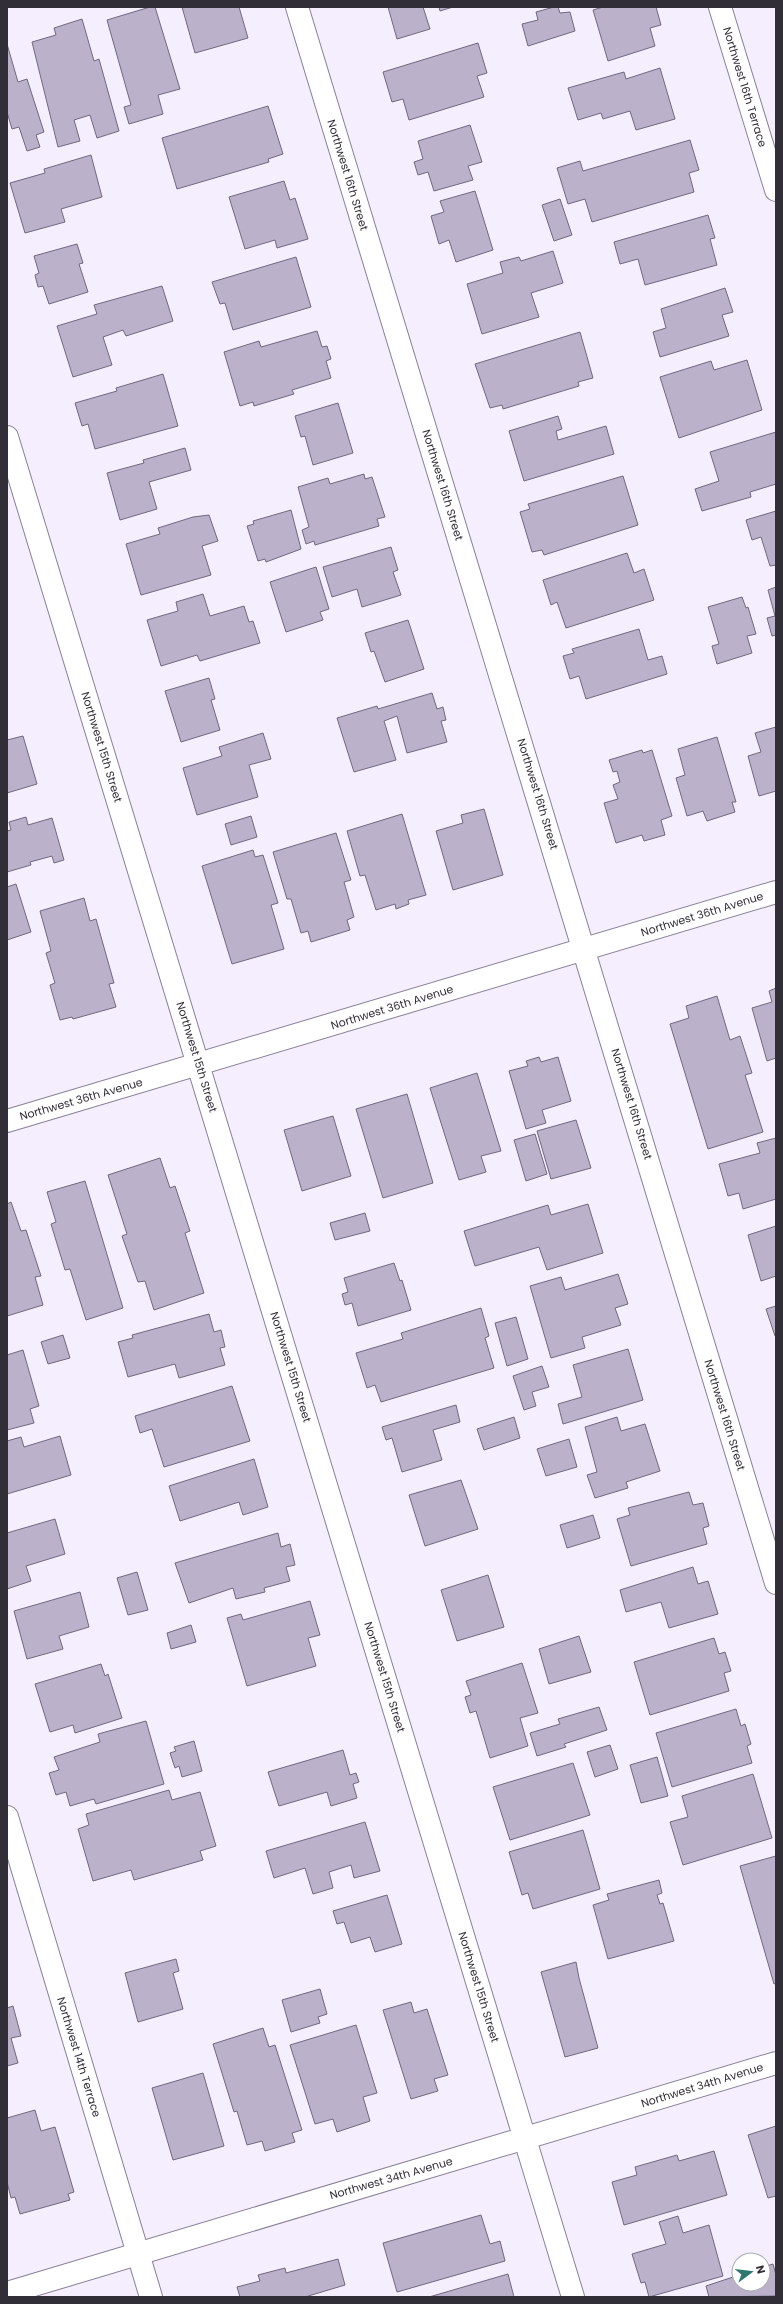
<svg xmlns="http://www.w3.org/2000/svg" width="783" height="2304" font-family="Poppins,sans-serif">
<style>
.building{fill:#bbb1cb;stroke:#716880}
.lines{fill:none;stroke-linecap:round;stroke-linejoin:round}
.minor-casing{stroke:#898098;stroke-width:24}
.tertiary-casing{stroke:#898098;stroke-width:24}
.minor{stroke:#fff;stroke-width:22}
.tertiary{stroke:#fff;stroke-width:22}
.labels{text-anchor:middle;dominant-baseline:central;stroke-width:3;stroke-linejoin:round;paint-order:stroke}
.street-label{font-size:11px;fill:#322e38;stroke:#fff}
</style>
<rect width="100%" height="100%" fill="#f4eefe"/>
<g class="building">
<path d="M150,7H155L180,89L158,95L163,114L129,124L124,107L131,105L107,20Z"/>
<path d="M182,7H239L248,38L195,53Z"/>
<path d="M388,7H423L430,29L397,39Z"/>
<path d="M439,7H453L440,11Z"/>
<path d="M554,7H558L560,13L570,12L575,31L528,46L522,24L538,20L536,12Z"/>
<path d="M603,7H656L661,25L650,28L655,46L608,61L593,10Z"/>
<path d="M82,19L94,61L99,59L119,131L97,138L90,115L74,120L80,141L58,147L32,42L56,35L54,28Z"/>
<path d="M478,43L487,73L477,76L484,97L409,120L403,99L392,102L383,72Z"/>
<path d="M7,44L18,82L27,79L44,132L36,135L40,147L27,151L19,127L12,129L7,112Z"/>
<path d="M660,68L675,119L636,130L630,111L603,119L601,113L578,120L568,88L624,72L626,79Z"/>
<path d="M268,106L283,154L268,159L269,162L177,189L162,138Z"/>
<path d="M470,125L482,162L468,166L473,180L434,191L428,172L418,175L414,162L423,159L418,141Z"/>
<path d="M690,140L699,170L689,173L694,192L592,222L585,199L568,204L557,168L580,161L583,171Z"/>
<path d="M91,155L102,197L61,209L65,222L25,233L10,183L45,173L44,169Z"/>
<path d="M284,181L290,200L295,198L308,239L277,248L275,240L245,249L229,197Z"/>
<path d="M475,191L493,250L456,262L449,240L439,244L431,216L444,212L440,201Z"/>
<path d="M560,199L572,235L554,241L542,205Z"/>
<path d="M708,215L715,238L710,239L717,265L645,285L638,259L620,264L614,242Z"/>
<path d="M77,244L83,263L79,264L88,292L49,304L43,286L38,287L35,275L39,273L34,256Z"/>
<path d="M553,251L563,283L531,293L539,317L482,334L467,284L503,273L500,262L519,257L521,261Z"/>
<path d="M296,257L311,307L233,330L225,303L220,304L212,282Z"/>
<path d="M162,286L173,321L126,336L123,330L103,337L112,365L73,377L57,326L97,314L94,305Z"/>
<path d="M725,288L733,312L722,315L729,336L660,357L653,332L666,328L661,309Z"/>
<path d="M317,331L322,347L327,346L331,359L326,361L331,378L292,390L294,394L254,406L253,402L240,406L224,352L259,341L261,347Z"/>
<path d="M580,332L593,378L578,382L579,386L503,409L502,405L490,408L475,364Z"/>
<path d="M747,360L762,410L679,438L660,377L711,361L714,370Z"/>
<path d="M163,374L178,426L95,449L88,424L82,426L75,403L117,391L116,388Z"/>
<path d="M338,403L353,453L313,465L305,436L301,437L295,416Z"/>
<path d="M558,416L562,429L556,431L558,440L606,426L614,454L524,481L509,431Z"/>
<path d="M776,432V484L750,492L751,497L702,511L695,489L719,481L710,452Z"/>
<path d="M185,448L191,470L149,482L157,509L120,520L107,473L144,463L143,460Z"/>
<path d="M364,474L365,479L372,477L385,517L377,519L379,526L315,545L314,541L306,544L302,530L309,527L298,487L328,478L330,484Z"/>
<path d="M623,476L638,525L544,555L542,550L532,552L520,512L530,509L528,504Z"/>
<path d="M291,510L301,549L266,562L265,559L258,561L247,526L254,524L253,521Z"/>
<path d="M776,511V565L770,566L761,537L752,540L746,520Z"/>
<path d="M209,515L218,541L202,546L211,575L141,595L126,544L160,534L158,528L193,517Z"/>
<path d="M391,547L398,570L393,572L401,595L362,607L357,589L332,597L323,567Z"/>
<path d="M627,553L634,573L644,569L654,600L566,628L557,602L551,605L543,580Z"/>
<path d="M316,567L329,609L320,612L323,620L286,632L270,582Z"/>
<path d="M776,587V635L772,636L767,618L775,616L768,590Z"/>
<path d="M203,594L210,616L244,606L249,622L253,621L260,643L200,661L197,655L161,666L147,620L178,611L176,602Z"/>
<path d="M742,597L746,608L748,607L756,634L747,636L752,653L717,664L712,646L719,644L708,607Z"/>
<path d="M408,620L424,669L385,682L374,651L371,652L365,633Z"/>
<path d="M639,629L648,660L662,656L667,674L586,699L579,676L570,679L563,656L574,653L572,649Z"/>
<path d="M209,678L215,699L211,700L220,730L181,742L165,691Z"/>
<path d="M432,693L437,709L443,707L446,720L441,721L447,742L407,753L397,716L384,721L396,760L354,772L337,718L377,706L378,709Z"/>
<path d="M776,727V791L759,796L748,756L761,752L755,733Z"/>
<path d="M263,733L271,759L249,765L258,797L197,815L183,768L222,756L219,747Z"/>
<path d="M23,736L37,784L7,793V740Z"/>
<path d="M717,737L736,802H732L735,812L707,821L703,811L687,816L676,778L685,775L678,749Z"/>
<path d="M642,750L643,753L652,750L672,816L661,820L665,835L644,841L642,835L616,843L604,803L618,799L613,785L620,782L617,771L613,772L609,760Z"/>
<path d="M484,809L503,875L453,890L436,831L463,823L461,815Z"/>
<path d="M402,814L426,895L408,900L409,904L396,909L395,904L376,910L365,875L360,876L347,831Z"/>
<path d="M251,816L257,837L231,845L225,824Z"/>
<path d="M26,817L28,825L52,818L64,860L54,863L52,856L30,862L31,865L7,872V831L11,830L9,822Z"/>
<path d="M336,833L351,880L344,882L354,917L347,920L350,930L311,942L308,931L301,933L291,899H287L273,852Z"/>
<path d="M253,850L255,857L263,855L278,903L271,905L284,949L232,964L202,866Z"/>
<path d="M16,884L31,932L7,940V887Z"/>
<path d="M84,898L90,921L96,919L114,983L109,984L116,1007L73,1019L72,1017L60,1020L50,985L55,983L46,953L51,951L40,911Z"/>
<path d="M776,988V1058L767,1061L752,1008L772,1002L769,991Z"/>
<path d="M717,996L730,1040L740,1036L752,1073L745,1075L763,1132L708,1149L670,1024L689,1018L686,1006Z"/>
<path d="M539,1057L541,1062L558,1057L571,1101L542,1110L546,1123L526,1129L509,1071L528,1066L526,1061Z"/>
<path d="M477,1073L501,1151L481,1156L486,1172L459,1180L430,1088Z"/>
<path d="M407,1094L433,1183L383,1198L356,1109Z"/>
<path d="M333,1116L351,1176L302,1191L284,1130Z"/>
<path d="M576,1120L591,1168L551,1179L537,1131Z"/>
<path d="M535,1134L547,1174L526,1181L514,1140Z"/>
<path d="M776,1138V1199L743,1209L739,1193L728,1196L719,1164L760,1153L757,1143Z"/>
<path d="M160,1158L170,1188L175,1186L190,1231L185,1233L204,1293L154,1310L145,1281L138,1282L122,1236L127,1234L108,1175Z"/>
<path d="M85,1181L123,1308L86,1320L70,1269L65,1270L51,1224L56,1222L47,1192Z"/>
<path d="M11,1202L21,1231L26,1230L41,1276L35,1277L43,1305L7,1316V1204Z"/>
<path d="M588,1204L603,1253L547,1270L539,1247L475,1266L464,1231L548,1205L551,1215Z"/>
<path d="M365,1213L370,1231L335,1240L330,1223Z"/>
<path d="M776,1226V1276L761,1281L748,1235Z"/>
<path d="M394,1263L400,1281L402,1280L411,1310L358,1326L352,1303L345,1305L342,1294L348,1292L344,1278Z"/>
<path d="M618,1274L628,1304L615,1308L621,1325L582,1337L585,1348L551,1358L530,1286L561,1277L565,1290Z"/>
<path d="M776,1306V1336H775L766,1309Z"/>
<path d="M481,1308L489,1336L485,1338L494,1368L381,1402L375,1385L367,1388L356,1353L403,1339L401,1333Z"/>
<path d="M209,1314L214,1332L221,1330L225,1347L220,1348L225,1365L179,1378L175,1364L128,1377L118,1342L133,1338L132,1335Z"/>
<path d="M516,1317L528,1359L507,1366L495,1323Z"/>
<path d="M63,1335L70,1358L48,1364L41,1342Z"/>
<path d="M628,1349L643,1400L563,1424L558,1404L582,1397L573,1365Z"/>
<path d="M23,1350L39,1406L30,1409L34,1423L7,1430V1355Z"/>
<path d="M542,1366L549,1387L532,1392L536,1406L524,1410L513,1376Z"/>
<path d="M232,1386L250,1441L164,1467L152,1429L140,1433L135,1416Z"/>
<path d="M456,1405L460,1422L433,1430L442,1460L402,1472L392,1438L386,1440L382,1427Z"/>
<path d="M514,1417L520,1438L484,1450L477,1429Z"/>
<path d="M617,1417L621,1431L645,1424L660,1471L626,1482L628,1488L595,1498L587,1475L597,1472L585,1427Z"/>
<path d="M60,1436L71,1475L7,1494V1441L21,1437L24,1447Z"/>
<path d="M569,1439L577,1467L546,1476L537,1449Z"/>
<path d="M254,1459L268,1507L243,1515L239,1502L180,1521L169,1486Z"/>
<path d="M461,1480L478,1529L425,1546L409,1495Z"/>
<path d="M689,1492L693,1505L703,1503L709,1526L703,1528L707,1544L631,1566L617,1519L630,1515L628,1508Z"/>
<path d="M593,1515L600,1538L567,1548L560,1525Z"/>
<path d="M55,1519L65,1554L26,1566L31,1581L7,1589V1533Z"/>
<path d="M278,1533L281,1547L290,1544L295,1565L286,1567L290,1581L264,1588L265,1592L236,1599L233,1588L189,1603L175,1563Z"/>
<path d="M693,1567L698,1584L708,1581L718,1614L669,1628L661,1602L626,1612L620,1590Z"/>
<path d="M137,1572L148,1610L128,1615L117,1578Z"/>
<path d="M488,1575L504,1627L457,1641L441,1590Z"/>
<path d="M80,1592L89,1627L59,1636L63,1649L27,1659L14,1611Z"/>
<path d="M310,1601L320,1635L308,1638L316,1666L247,1686L227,1618L241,1614L243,1620Z"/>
<path d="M191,1625L196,1642L171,1649L167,1633Z"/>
<path d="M579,1636L591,1672L549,1684L539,1649Z"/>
<path d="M714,1638L719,1654L725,1652L731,1671L724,1673L729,1691L650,1715L634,1662Z"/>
<path d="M522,1663L538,1713L520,1718L528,1746L490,1758L476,1711L470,1713L465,1697L471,1695L466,1681Z"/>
<path d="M101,1664L105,1676L108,1674L122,1718L75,1733L73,1725L50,1732L35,1684Z"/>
<path d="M599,1707L607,1730L564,1744L566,1747L537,1756L530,1733L560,1724L558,1719Z"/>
<path d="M736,1709L741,1726L745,1724L751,1744L747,1746L752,1763L672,1787L656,1733Z"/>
<path d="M146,1721L164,1784L96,1804L94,1799L70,1806L66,1792L56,1795L49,1773L59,1770L54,1757L100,1742L98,1734Z"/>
<path d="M194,1741L202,1771L182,1777L179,1766L175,1768L170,1753L176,1751L174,1747Z"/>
<path d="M610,1745L618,1769L595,1777L587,1752Z"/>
<path d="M343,1750L350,1775L356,1773L359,1782L353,1784L357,1798L331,1806L327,1792L279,1806L268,1772Z"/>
<path d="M657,1757L668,1796L641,1803L630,1765Z"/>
<path d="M573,1763L590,1815L510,1840L493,1787Z"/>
<path d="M753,1774L772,1838L683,1865L670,1822L688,1817L682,1796Z"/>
<path d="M169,1790L172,1800L200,1792L216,1846L200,1851L203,1860L134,1880L131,1870L93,1881L78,1829L89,1825L86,1814Z"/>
<path d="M365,1822L380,1871L354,1878L351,1865L329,1872L333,1888L313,1894L305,1868L274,1878L266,1851Z"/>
<path d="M583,1830L600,1889L533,1909L528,1893L522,1895L509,1852Z"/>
<path d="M776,1856V1983L774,1984L740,1866Z"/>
<path d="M659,1880L662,1893L657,1895L660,1904L663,1903L674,1941L608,1959L593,1905L609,1900L607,1894Z"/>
<path d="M387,1895L402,1944L375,1952L370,1937L351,1943L344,1922L337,1924L333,1911Z"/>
<path d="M176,1959L179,1971L173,1973L183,2009L138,2022L125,1973Z"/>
<path d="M576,1962L579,1978L598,2048L565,2057L541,1972Z"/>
<path d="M320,1989L327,2014L318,2017L320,2023L291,2032L282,2000Z"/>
<path d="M411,2002L414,2013L427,2009L448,2075L434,2079L438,2091L411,2099L383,2010Z"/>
<path d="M13,2006L21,2036L11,2038L18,2063L7,2066V2008Z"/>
<path d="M356,2025L377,2093L363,2097L370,2121L337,2132L333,2119L315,2124L290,2045Z"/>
<path d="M263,2028L269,2047L275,2045L302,2130L292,2133L295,2142L265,2151L262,2141L247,2145L237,2111L234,2112L213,2044Z"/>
<path d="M203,2073L224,2146L173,2160L152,2088Z"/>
<path d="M35,2110L41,2131L55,2127L74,2192L68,2194L70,2200L20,2214L15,2197L11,2198L7,2182V2118Z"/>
<path d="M776,2126V2196L768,2198L748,2135Z"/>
<path d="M714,2151L727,2195L624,2225L612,2182L637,2175L635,2167L677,2155L679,2161Z"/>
<path d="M481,2215L490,2244L500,2241L505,2261L397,2292L383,2243Z"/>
<path d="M678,2216L683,2233L709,2225L723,2276L649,2297L645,2282L641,2283L632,2254L666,2244L659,2222Z"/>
<path d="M338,2259L345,2285L305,2297H240L237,2287L260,2281L258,2275L285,2268L286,2273Z"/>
<path d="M773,2264L776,2275V2296L709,2297L706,2286L739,2275V2284H763V2267Z"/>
<path d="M508,2274L514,2297H429Z"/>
</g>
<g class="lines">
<g class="minor-casing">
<g id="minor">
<path d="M297,7L776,1583"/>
<path d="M720,7L776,190"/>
<path d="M7,437L573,2297"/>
<path d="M7,1121L776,892"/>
<path d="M7,1817L151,2297"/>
</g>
</g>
<g class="tertiary-casing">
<path id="tertiary" d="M7,2293L776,2063"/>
</g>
<use href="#minor" class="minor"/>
<use href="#tertiary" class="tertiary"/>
</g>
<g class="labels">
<g class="street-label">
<text transform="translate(745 87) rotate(73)">Northwest 16th Terrace</text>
<text transform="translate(348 175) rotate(73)">Northwest 16th Street</text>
<text transform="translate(443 485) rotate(73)">Northwest 16th Street</text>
<text transform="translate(102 747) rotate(73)">Northwest 15th Street</text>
<text transform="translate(538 794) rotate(73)">Northwest 16th Street</text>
<text transform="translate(702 914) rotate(-17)">Northwest 36th Avenue</text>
<text transform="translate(392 1007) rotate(-17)">Northwest 36th Avenue</text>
<text transform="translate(197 1057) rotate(73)">Northwest 15th Street</text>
<text transform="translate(81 1099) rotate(-16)">Northwest 36th Avenue</text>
<text transform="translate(632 1104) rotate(73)">Northwest 16th Street</text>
<text transform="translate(291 1367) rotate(73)">Northwest 15th Street</text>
<text transform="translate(725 1415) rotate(73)">Northwest 16th Street</text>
<text transform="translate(385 1677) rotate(73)">Northwest 15th Street</text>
<text transform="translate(479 1987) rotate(73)">Northwest 15th Street</text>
<text transform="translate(79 2057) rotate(73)">Northwest 14th Terrace</text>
<text transform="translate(702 2085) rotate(-17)">Northwest 34th Avenue</text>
<text transform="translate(391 2178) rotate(-16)">Northwest 34th Avenue</text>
</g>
</g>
<rect width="783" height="2304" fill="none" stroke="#322e38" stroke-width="16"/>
<g transform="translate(751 2272) rotate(75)"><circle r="19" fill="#ffffff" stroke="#adabaf"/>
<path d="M0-3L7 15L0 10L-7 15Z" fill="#2e7670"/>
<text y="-6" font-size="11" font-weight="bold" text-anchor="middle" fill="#322e38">N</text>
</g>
</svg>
